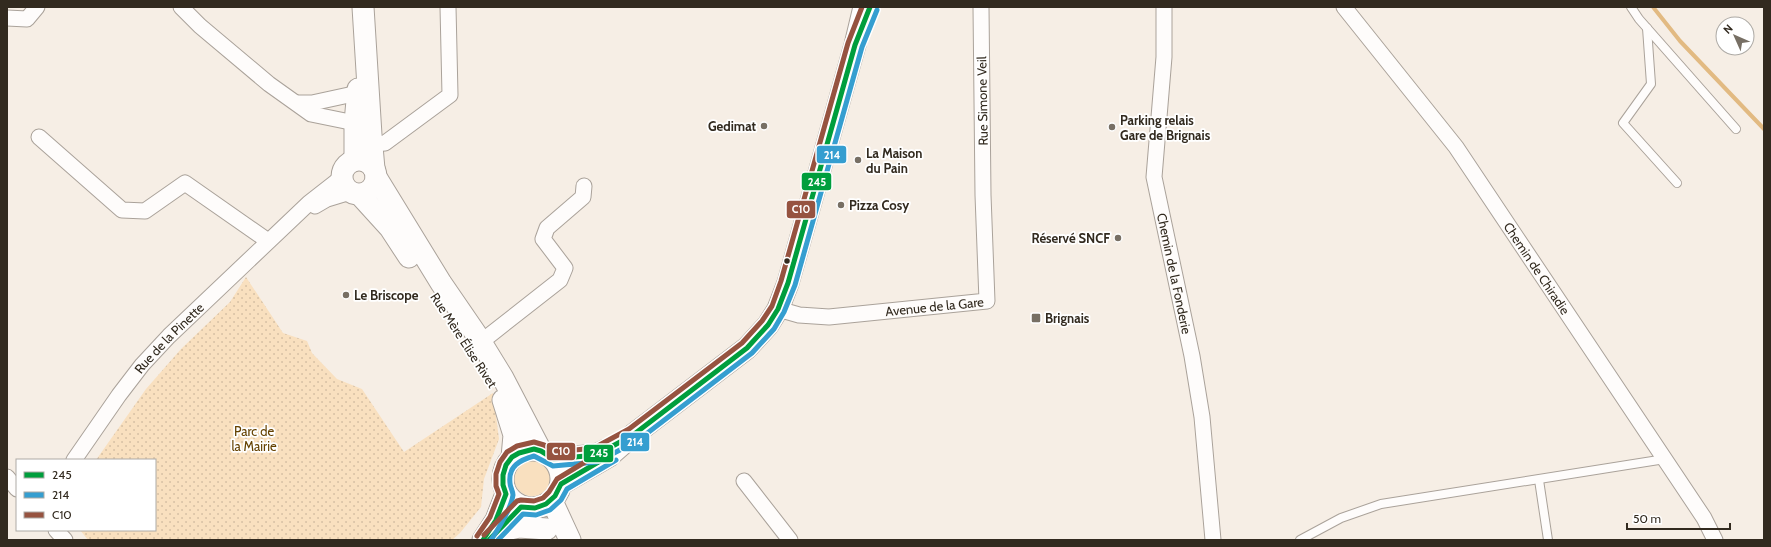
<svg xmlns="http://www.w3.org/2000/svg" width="1771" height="547" font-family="Cabin,sans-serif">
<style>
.green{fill:#f9e0bf}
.park{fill:url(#park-dots)}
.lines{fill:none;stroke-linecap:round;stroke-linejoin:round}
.stream{stroke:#e2ba82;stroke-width:4}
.lane-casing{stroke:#aaa29a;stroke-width:10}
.street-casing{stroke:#aaa29a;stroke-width:17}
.secondary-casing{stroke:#aaa29a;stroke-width:23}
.lane{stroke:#fefcfb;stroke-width:8}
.street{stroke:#fefcfb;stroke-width:15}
.secondary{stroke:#fefcfb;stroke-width:21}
.bus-1-casing{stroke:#fff;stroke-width:8}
.bus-2-casing{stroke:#fff;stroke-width:8}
.bus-3-casing{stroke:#fff;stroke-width:8}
.bus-1{stroke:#009e3d;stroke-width:5}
.bus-2{stroke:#359ed0;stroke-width:5}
.bus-3{stroke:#965340;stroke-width:5}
.poi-dot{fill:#776f64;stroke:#fff;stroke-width:1.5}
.bus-dot{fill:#322a1f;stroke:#fff;stroke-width:1.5}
.labels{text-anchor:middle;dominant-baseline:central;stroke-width:3.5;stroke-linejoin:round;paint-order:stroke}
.street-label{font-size:13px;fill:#322a1f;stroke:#fff}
.poi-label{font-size:13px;font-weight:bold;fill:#322a1f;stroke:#fff;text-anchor:start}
.park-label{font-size:13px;fill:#644101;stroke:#fff}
.line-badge{stroke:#fff;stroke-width:1.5}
.badge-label{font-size:11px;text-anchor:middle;font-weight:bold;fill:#fff}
</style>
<defs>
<pattern id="park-dots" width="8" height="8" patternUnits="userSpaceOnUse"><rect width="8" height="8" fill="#f9e0bf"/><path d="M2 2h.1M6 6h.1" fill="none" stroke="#d6c0a4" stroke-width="1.8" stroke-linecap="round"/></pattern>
</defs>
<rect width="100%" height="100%" fill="#f6eee5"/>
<circle class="green" cx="532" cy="478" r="18"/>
<path class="park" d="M246,277L283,333L307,341L312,353L337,379L362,389L404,452L493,393L499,439L484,479L481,507L460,533L452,540H88L80,530H155V460H96L146,389L181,349L230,302Z"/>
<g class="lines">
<path class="stream" d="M1653,7L1680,41L1764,129"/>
<g class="lane-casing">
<g id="lane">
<path d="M1631,7L1639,19L1736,129"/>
<path d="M1647,28L1651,84L1623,123L1677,183"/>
<path d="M1539,480L1548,540"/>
<path d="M1300,540L1341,518L1381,504L1665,459"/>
</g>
</g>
<g class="street-casing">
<g id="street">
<path d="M181,7L200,26L269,84L311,114L355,123"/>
<path id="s1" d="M1164,7V57L1154,177L1192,356L1202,417L1213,540"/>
<path id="s2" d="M1344,7L1456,147L1704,518L1715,540"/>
<path d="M7,18L27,19L37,7"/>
<path d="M298,103H312L358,93"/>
<path d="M39,137L122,210L145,211L185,183L268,241"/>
<path d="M372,144L385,143L450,95L448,7"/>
<path d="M315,206L327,199L350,192"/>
<path id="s3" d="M778,309L799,315L829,317L987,301L983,195L981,7"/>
<path d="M481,342L560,280L565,268L543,239L547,228L583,197L584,186"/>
<path id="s4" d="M74,460L119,395L142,365L169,336L309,203L341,178"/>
<path d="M7,477L17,489"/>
<path d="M744,481L790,540"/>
<path d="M56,530L65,540"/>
</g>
</g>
<g class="secondary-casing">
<g id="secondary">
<path d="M363,7L371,135L374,169"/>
<circle cx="359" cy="177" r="17"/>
<path d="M355,160V123L358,89"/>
<path d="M376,177L441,283L476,334L503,378L541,451"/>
<path d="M360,195L390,228L409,257"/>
<path d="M503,400L514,435L512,457"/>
<circle cx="532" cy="479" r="29"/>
<path d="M554,459L596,455L606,450"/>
<path d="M561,484L609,456L633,435L747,348L768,325L778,309L788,283L855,45L864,7"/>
<path d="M552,501L570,540"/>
<path d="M497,532L519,527L547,529"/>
<path d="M483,540L496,520L506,494"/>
</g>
</g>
<use href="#lane" class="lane"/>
<use href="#street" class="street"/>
<use href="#secondary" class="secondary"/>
<g class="bus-1-casing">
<g id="bus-1">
<path d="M483,540L496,520L506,494L503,485V475L506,465L512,457L519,453L534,449L541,451L554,459L596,455L633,435L747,348L768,325L778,309L788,283L855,45L870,7"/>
<path d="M489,540L521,507L535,508L546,504L555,496L561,484L612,454"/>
</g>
</g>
<g class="bus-2-casing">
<g id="bus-2">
<path d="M491,540C499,528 511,509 513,495C513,491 510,487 510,483C508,466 520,460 534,456L553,466L597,462L637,441L752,353L774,329L784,312L795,285L862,47L877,10"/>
<path d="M498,540L523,514L536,515L550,510L561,500L567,489L616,460"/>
</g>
</g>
<g class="bus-3-casing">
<g id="bus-3">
<path d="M484,535L517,501L521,500L534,501L543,498L549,492L557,479L608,448"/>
<path d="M477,536L490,517L499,494L496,486V474L500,462L507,452L517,446L534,442L544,445L556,452L594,448L629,429L742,343L762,321L772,306L781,281L848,43L862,7"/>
</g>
</g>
<use href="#bus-1" class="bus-1"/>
<use href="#bus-2" class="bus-2"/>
<use href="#bus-3" class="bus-3"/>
</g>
<g class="poi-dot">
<circle cx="764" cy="126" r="4"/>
<circle cx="1112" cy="127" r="4"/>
<circle cx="858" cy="160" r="4"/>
<circle cx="841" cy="205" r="4"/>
<circle cx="1118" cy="238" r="4"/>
<circle cx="346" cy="295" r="4"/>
<rect x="1031" y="313" width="10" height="10" rx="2"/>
</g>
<circle class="bus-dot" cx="787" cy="261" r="3.5"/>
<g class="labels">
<g class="street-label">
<text transform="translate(982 101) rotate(-91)">Rue Simone Veil</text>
<text stroke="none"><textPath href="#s2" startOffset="325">Chemin de Chiradie</textPath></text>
<text stroke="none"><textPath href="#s1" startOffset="269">Chemin de la Fonderie</textPath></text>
<text stroke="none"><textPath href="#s3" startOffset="158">Avenue de la Gare</textPath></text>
<text stroke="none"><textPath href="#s4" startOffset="155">Rue de la Pinette</textPath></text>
<text transform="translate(464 340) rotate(57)">Rue Mère Élise Rivet</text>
</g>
<g class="poi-label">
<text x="1120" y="120">Parking relais<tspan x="1120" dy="15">Gare de Brignais</tspan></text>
<text x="756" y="126" text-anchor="end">Gedimat</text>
<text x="866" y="153">La Maison<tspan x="866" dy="15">du Pain</tspan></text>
<text x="849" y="205">Pizza Cosy</text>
<text x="1110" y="238" text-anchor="end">Réservé SNCF</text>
<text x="354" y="295">Le Briscope</text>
<text x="1045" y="318">Brignais</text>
</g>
<g class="park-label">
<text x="254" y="431">Parc de<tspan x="254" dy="15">la Mairie</tspan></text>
</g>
</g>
<g class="line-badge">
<rect x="816" y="145" width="31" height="19" rx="4" fill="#359ed0"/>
<rect x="801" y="172" width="31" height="19" rx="4" fill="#009e3d"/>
<rect x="786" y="200" width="30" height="19" rx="4" fill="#965340"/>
<rect x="620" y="432" width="30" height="20" rx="4" fill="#359ed0"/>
<rect x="546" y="442" width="30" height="19" rx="4" fill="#965340"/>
<rect x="583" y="444" width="31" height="19" rx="4" fill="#009e3d"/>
</g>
<g class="badge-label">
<text x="832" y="159">214</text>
<text x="817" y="186">245</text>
<text x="801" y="213">C10</text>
<text x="635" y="446">214</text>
<text x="561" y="455">C10</text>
<text x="599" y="457">245</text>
</g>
<rect width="1771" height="547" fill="none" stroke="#322a1f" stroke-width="16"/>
<rect x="16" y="459" width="140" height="72" fill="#ffffff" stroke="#adaaa5"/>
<rect x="24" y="472" width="20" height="6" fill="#009e3d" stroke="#adaaa5"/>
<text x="52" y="479" font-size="12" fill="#322a1f">245</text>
<rect x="24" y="492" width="20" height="6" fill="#359ed0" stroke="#adaaa5"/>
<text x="52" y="499" font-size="12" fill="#322a1f">214</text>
<rect x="24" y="512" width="20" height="6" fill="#965340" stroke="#adaaa5"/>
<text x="52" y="519" font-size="12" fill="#322a1f">C10</text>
<g transform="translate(1735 36) rotate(315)"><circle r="19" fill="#ffffff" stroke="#adaaa5"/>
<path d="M0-3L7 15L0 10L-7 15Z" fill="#776f64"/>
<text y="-6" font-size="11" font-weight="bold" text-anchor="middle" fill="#322a1f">N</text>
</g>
<path d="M1627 523v6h103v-6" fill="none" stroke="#322a1f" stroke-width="2"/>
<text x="1633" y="523" font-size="12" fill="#322a1f" stroke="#ffffff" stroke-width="3" paint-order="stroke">50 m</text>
</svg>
